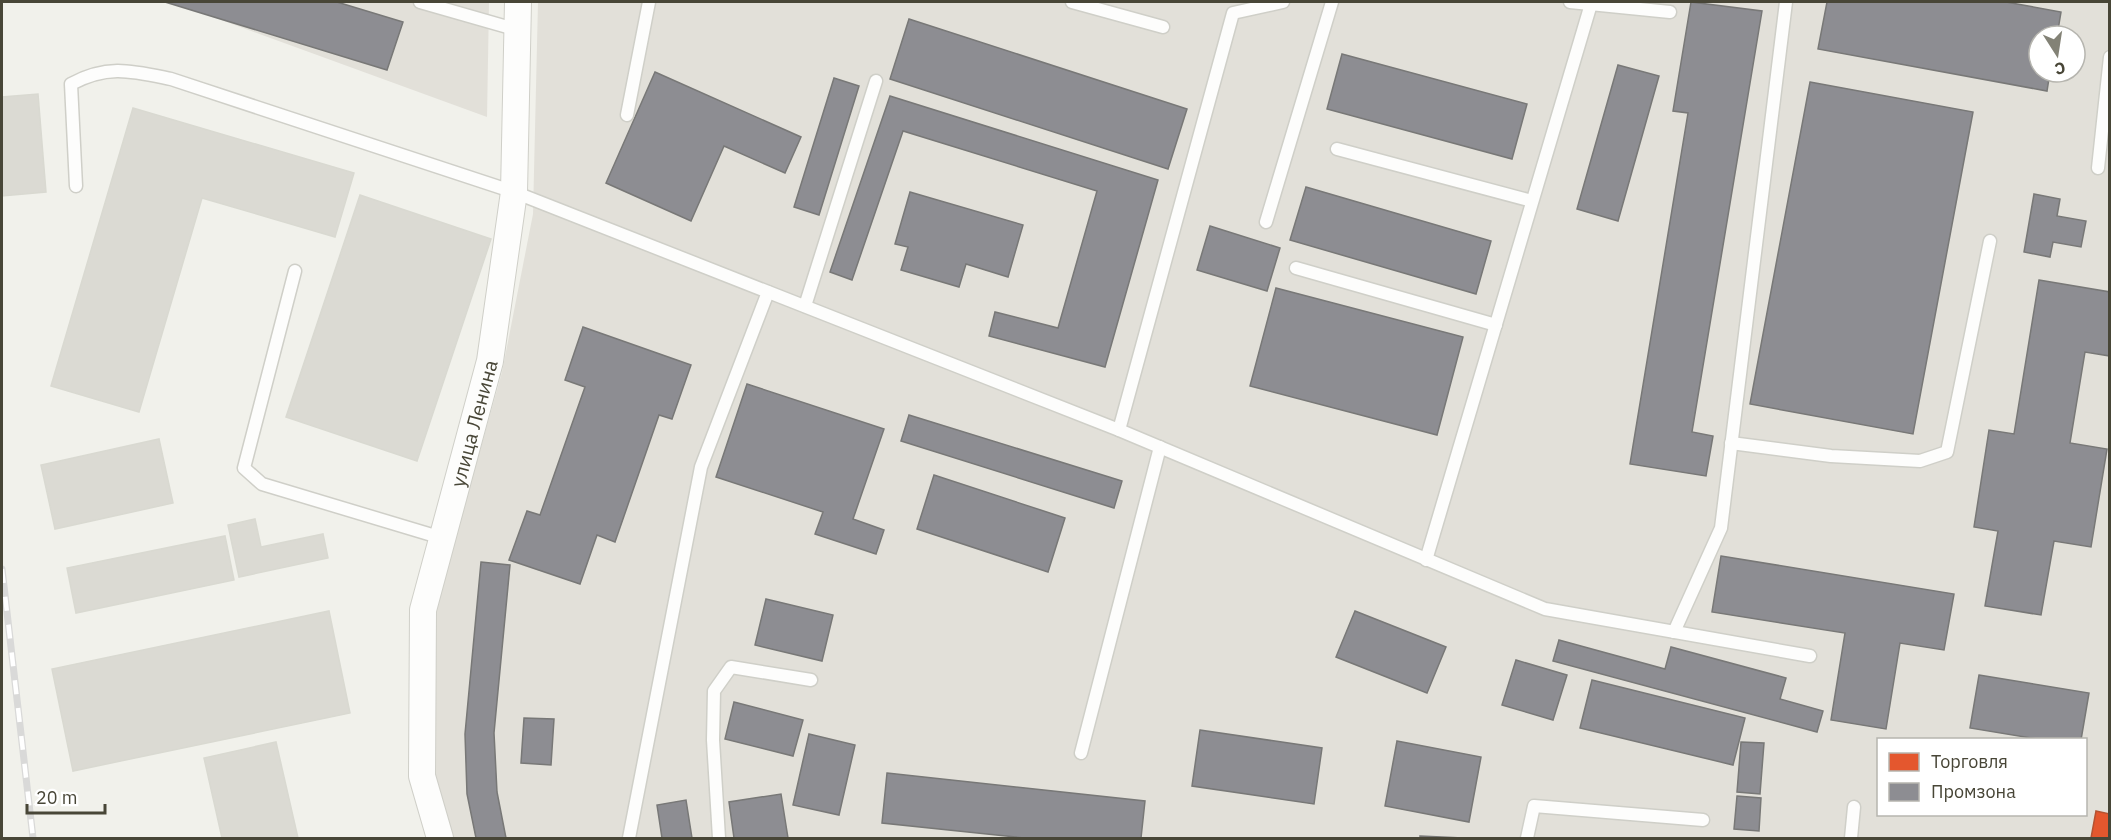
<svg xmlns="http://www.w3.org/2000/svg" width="2111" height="840" font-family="'IBM Plex Sans',sans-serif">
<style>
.industrial{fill:#e2e0d9;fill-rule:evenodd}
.shops{fill:#e4572e;stroke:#b55231;stroke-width:1.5}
.industry{fill:#8d8d92;stroke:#787877;stroke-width:1.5}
.building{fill:#dbdad3;stroke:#d9d9d1;stroke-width:1.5}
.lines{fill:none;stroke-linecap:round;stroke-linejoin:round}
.service-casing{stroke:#cfcfc8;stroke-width:15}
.minor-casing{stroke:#cfcfc8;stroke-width:28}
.service{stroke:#fdfdfc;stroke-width:12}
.minor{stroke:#fdfdfc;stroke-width:26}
.rail-casing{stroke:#d9d9d8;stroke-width:7}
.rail{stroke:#fff;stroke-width:4.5;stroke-dasharray:14;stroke-linecap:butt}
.labels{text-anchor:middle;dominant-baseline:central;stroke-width:6;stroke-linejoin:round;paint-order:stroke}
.street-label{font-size:20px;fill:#484637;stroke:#fff}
</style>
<rect width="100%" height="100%" fill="#f1f1eb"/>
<g class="industrial">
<path d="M172,2H489L487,117Z"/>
<path d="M538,2H2109V838H451L433,779L434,615L502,372L533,214ZM2039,36H2075V72H2039ZM1878,740H2086V814H1878Z"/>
</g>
<path class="shops" d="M2096,811L2110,814V838H2091Z"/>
<g class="industry">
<path d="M165,2H337L403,22L387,70Z"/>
<path d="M1691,2L1762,11L1692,432L1713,436L1706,476L1630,464L1688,113L1673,111Z"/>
<path d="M1827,2H2006L2061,12L2057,36H2039V72H2050L2047,91L1818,49Z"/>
<path d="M909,19L1187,109L1168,169L890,79Z"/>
<path d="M1342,54L1527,104L1512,159L1327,109Z"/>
<path d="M1618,65L1659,76L1618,221L1577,209Z"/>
<path d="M655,72L801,137L785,173L724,146L691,221L606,183Z"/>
<path d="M834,78L859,86L819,215L794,207Z"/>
<path d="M1810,82L1973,112L1913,434L1750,404Z"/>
<path d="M890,96L1158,180L1105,367L989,336L995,312L1058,328L1097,191L903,131L852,280L830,272Z"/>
<path d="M1306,187L1491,241L1476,294L1290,240Z"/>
<path d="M910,192L1023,225L1008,277L966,264L959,287L901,270L908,247L895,244Z"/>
<path d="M2034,194L2060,199L2057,216L2086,221L2081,247L2053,242L2050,257L2024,252Z"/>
<path d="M1210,226L1280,248L1267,291L1197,270Z"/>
<path d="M2039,280L2110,292V356L2085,352L2070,443L2107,449L2091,547L2054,541L2041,615L1985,606L1998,531L1974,527L1989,430L2014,434Z"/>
<path d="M1276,288L1463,337L1437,435L1250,386Z"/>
<path d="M583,327L691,365L672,419L659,415L615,542L597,535L580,584L509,560L527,511L540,515L585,387L565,380Z"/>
<path d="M747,384L884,429L853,519L884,530L876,554L815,534L823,512L716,477Z"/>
<path d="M909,415L1122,481L1114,508L901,441Z"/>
<path d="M934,475L1065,518L1048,572L917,529Z"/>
<path d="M1721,556L1954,594L1944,650L1900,643L1886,729L1831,720L1845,633L1712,612Z"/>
<path d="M481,562L510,565L494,733L497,792L506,838H476L467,794L465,734Z"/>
<path d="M766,599L833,615L822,661L755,645Z"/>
<path d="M1355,611L1446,647L1427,693L1336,657Z"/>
<path d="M1559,640L1665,669L1671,647L1786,678L1780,699L1823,711L1817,732L1553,661Z"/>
<path d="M1516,660L1567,675L1553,720L1502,705Z"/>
<path d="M1979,675L2089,693L2081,740H2043L1970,728Z"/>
<path d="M1592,680L1745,718L1733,765L1580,728Z"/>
<path d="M734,702L803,720L793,756L725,739Z"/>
<path d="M524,718L554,719L551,765L521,763Z"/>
<path d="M1200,730L1322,748L1314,804L1192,786Z"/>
<path d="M809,734L855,745L839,815L793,805Z"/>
<path d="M1397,741L1481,757L1469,822L1385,806Z"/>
<path d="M1741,742L1764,743L1760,794L1737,792Z"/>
<path d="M887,773L1145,801L1141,838H1024L882,823Z"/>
<path d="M781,794L788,838H734L729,802Z"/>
<path d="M1737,796L1761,798L1759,831L1734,829Z"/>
<path d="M686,800L692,838H662L657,805Z"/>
<path d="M1420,836L1463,838H1420Z"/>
</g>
<g class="building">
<path d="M38,94L46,192L2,196V97Z"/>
<path d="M133,108L354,173L335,237L202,198L139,412L51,386Z"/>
<path d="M360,195L491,239L417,461L286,417Z"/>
<path d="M159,439L173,503L55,529L41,465Z"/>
<path d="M255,519L261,547L323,534L328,558L239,577L228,525Z"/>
<path d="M225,536L234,580L76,613L67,568Z"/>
<path d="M329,611L350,713L73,771L52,669Z"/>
<path d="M276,742L298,838H222L204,758Z"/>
</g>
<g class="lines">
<g class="service-casing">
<g id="service">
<path d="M420,2L518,30"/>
<path d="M1072,2L1163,27"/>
<path d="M1570,2L1670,12"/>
<path d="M627,115L649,2"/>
<path d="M1337,149L1532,201"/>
<path d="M2098,168L2110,57"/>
<path d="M76,186L71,84C108,64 132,71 171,79L514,192L1119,430L1545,609L1810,656"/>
<path d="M1266,222L1332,2"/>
<path d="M1296,268L1496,325"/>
<path d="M295,271L244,468L262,484L442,538"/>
<path d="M805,306L876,81"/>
<path d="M1119,430L1233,13L1283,2"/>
<path d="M1731,443L1831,456L1920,461L1947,452L1990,241"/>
<path d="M1426,560L1591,4"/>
<path d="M1674,632L1721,528L1786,2"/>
<path d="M1081,753L1160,447"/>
<path d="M629,838L701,467L768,292"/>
<path d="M719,838L713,740L714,691L731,667L811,680"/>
<path d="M1527,838L1534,806L1703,820"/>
<path d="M1851,838L1854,807"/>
</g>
</g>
<g class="minor-casing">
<g id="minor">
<path id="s1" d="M440,838L422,776L423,610L490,361L514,192L518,2"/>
</g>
</g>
<use href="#service" class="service"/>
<use href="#minor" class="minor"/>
<g class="rail-casing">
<path id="rail" d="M2,569L33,838"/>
</g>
<use href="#rail" class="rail"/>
</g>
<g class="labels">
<g class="street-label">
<text stroke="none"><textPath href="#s1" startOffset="424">улица Ленина</textPath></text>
</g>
</g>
<rect width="2111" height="840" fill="none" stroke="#484637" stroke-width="6"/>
<rect x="1877" y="738" width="210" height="78" fill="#ffffff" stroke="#b6b5af" stroke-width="1.5"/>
<rect x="1889" y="753" width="30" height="18" fill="#e4572e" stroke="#b6b5af" stroke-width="1.5"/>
<text x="1931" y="768" font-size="18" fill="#484637">Торговля</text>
<rect x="1889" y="783" width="30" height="18" fill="#8d8d92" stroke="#b6b5af" stroke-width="1.5"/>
<text x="1931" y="798" font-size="18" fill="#484637">Промзона</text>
<g transform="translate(2057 54) rotate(168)"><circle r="28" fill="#ffffff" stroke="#b6b5af" stroke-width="1.5"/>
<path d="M0-4.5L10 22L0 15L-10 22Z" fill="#838276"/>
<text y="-9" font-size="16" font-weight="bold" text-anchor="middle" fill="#484637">С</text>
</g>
<path d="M27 804v9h78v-9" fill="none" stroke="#484637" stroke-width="3"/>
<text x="36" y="804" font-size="18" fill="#484637" stroke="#ffffff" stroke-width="4.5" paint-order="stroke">20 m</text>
</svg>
